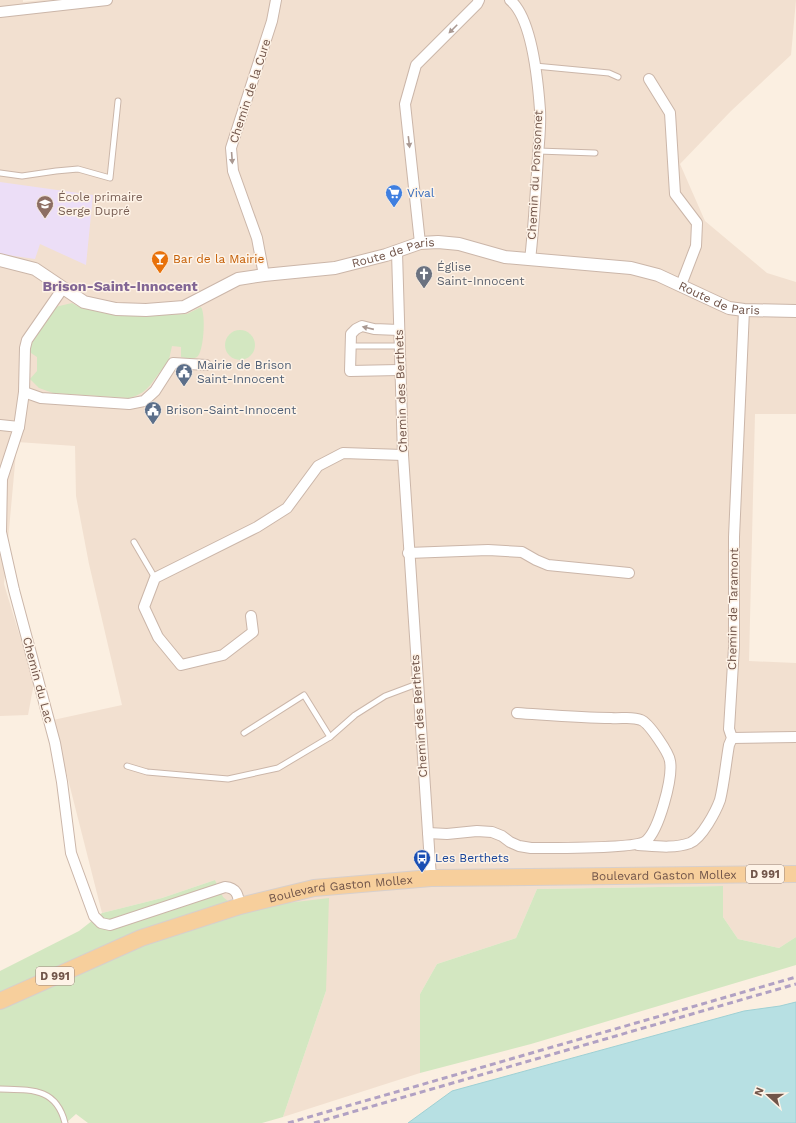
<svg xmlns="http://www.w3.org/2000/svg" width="796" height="1123" font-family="'Work Sans',sans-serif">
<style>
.residential{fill:#f2e0d0}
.education{fill:#ecdef7}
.green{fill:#d3e7c1}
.water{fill:#b7e0e3;stroke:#9ed0d4}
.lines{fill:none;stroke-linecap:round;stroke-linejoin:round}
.service-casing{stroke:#cbb6a9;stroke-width:7}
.minor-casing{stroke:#cbb6a9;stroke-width:12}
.tertiary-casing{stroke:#cbb6a9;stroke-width:14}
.primary-casing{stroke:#d7cfcc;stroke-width:18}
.service{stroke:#fff;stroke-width:5}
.minor{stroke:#fff;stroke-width:10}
.tertiary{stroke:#fff;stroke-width:12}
.primary{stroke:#f7cf9c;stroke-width:16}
.rail{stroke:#b1a1c3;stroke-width:3;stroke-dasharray:6 4;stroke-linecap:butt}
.oneway{fill:#aa9992}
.labels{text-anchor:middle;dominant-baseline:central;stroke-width:3;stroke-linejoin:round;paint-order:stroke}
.shield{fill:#fef3e7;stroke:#9b8479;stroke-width:1}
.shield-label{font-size:11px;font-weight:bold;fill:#71554a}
.street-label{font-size:12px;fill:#71554a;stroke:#fef3e7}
.shop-label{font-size:12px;fill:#366cbe;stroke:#fef3e7;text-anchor:start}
.education-label{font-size:12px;fill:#785e54;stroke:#fef3e7;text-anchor:start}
.food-label{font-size:12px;fill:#c56008;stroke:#fef3e7;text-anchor:start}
.worship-label{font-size:12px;fill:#5b616d;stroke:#fef3e7;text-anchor:start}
.service-label{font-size:12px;fill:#4e5e75;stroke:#fef3e7;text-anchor:start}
.transit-label{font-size:12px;fill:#164399;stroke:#fef3e7;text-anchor:start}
.quarter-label{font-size:14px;font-weight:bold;fill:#816594;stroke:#fef3e7}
</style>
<rect width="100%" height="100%" fill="#fbefe1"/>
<path class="residential" d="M0,0H23V2L43,0H796L791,55L731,111L680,164L705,221L767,273L796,282V414H755L749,661L796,663V937L779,948L738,939L723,917L722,886L537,889L516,938L437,964L420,994V1073L283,1117L326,991L238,909L222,897L215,880L162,898L102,913L53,720L122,705L89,564L76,496L75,446L17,442L4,584L34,683L28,715L0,716Z"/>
<path class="education" d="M0,182L93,195L86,265L40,244L35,259L0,254Z"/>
<g class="green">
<path d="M72,303L81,308L134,316L187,314L201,307C206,314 204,352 197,357C192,360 186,358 181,357V347L172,346L168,364C151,378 153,392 129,398L53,393L39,388L30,379L37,371V357L28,351V346L55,307Z"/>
<circle cx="240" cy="345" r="15"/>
<path d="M215,880L223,897L238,909L329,898L326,991L283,1117L262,1123H88L76,1114L66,1123H0V971L79,931L102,913L162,898Z"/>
<path d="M723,886V917L738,939L779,948L796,937V965L531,1044L420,1073V994L437,964L516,938L537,889Z"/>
</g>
<path class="water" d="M796,1002V1123H408L452,1091L744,1011L780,1006Z"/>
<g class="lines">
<g class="service-casing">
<g id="service">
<path d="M535,66L609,73L618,77"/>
<path d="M538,151L595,153"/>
<path d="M0,173L22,176L56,171L78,169L110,178L118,101"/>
<path d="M351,346H399"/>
<path d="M134,542L155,578"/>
<path d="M244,733L304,695L330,737"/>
<path d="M127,766L147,772L228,779L278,768L330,737L355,715L385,696L417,684"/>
<path d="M0,1089C30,1090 56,1087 65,1123"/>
</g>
</g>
<g class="minor-casing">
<g id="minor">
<path d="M510,0C532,18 538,82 540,110C541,125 539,141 538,156C536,191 534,225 530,260"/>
<path d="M0,12L107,0"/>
<path d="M649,79L670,113L675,194L697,223L696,246L681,285"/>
<path d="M420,243L405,104L416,65L477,4L479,0"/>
<path d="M397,252L403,455L431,878"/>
<path d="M264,275L257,238L233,171L231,148L272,21L276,0"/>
<path d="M63,288L27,340L25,348L24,392L19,427L2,479L1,532L14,590L55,743L62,782L71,853L94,916L101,923L110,925L225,887C237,888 238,895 240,906"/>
<path d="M399,330L374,329L362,326L356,329L351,334L350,371L399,370"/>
<path d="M24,392L41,398L129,404L144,401L155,391L173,363L206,365"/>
<path d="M0,425L19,427"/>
<path d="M408,553L488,550L522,552L536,560L548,565L629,573"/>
<path d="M251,616L253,632L223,655L181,665L158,637L144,607L155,578L257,527L287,508L318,466L343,453L403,455"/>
<path d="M732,738L796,737"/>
<path d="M428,833L447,834L477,831L492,832L502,836L510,842L519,846L531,848C549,848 636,849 646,841C659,830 673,778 670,761C669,753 649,723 641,720C632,716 621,719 611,718C580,718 548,715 517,713"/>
<path d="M638,845C654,846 674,849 690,843C702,838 716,811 720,800C724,784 726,762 729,745L732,738L729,729L734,647V537L744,310"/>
</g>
</g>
<g class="tertiary-casing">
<g id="tertiary">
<path id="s1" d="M0,260L35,269L84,302L116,309L146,310L184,307L238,279L264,275L335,268L386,255L420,243L438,242L459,244L505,257L631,268L658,275L729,308L744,310L796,311"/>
</g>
</g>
<g class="primary-casing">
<g id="primary">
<path id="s2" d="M0,1001L141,938L240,906L314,888L431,878L796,874"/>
</g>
</g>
<use href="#service" class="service"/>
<use href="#minor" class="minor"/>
<use href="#tertiary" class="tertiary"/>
<use href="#primary" class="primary"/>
<g class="rail">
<path d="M288,1123L796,977"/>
<path d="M314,1123L796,984"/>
</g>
</g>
<defs><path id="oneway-solid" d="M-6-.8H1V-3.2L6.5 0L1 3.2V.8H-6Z"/></defs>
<g class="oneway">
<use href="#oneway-solid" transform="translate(453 29) rotate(135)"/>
<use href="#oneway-solid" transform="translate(409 142) rotate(83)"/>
<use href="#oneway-solid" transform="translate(232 158) rotate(86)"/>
<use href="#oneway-solid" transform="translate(368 328) rotate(-167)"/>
</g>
<defs>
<g id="supermarket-pin" transform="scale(0.9)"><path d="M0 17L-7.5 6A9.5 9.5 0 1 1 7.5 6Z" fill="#3f7fe0" stroke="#fef3e7"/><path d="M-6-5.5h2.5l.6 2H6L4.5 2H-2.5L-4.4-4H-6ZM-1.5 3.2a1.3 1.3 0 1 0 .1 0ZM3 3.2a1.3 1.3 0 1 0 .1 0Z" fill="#fff"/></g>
<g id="school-pin" transform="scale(0.9)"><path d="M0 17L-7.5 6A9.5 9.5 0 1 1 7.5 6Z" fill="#8d6e63" stroke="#fef3e7"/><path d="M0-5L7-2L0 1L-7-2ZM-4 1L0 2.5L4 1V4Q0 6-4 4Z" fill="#fff"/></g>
<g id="bar-pin" transform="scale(0.9)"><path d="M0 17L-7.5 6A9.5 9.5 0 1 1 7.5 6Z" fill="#e8710a" stroke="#fef3e7"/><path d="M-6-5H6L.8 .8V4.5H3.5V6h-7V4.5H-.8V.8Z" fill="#fff"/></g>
<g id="church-pin" transform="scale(0.9)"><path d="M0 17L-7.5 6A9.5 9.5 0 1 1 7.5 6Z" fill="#6b7280" stroke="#fef3e7"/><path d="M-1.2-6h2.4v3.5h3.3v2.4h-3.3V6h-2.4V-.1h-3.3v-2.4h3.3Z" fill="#fff"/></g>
<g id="civic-pin" transform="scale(0.9)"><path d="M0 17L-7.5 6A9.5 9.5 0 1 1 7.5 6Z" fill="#5c6f8a" stroke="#fef3e7"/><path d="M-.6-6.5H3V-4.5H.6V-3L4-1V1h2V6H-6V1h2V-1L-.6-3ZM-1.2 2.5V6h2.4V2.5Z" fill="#fff"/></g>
<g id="bus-pin" transform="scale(0.9)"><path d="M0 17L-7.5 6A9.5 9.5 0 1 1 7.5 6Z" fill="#1a4fb4" stroke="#fef3e7"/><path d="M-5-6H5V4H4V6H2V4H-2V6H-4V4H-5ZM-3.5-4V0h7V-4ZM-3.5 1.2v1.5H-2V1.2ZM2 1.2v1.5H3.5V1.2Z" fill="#fff"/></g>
</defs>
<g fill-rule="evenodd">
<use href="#supermarket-pin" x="394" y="193"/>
<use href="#school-pin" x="45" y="204"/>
<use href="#bar-pin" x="160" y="259"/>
<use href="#church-pin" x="424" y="274"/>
<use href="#civic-pin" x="184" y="372"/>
<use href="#civic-pin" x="153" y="410"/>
<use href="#bus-pin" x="422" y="858"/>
</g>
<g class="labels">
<g class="shield">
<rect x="746" y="865" width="38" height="18" rx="3"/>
<rect x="36" y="967" width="38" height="18" rx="3"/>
</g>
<g class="shield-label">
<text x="765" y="874">D 991</text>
<text x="55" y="976">D 991</text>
</g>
<g class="street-label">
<text transform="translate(250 91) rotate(-72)">Chemin de la Cure</text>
<text transform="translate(535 175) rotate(-87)">Chemin du Ponsonnet</text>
<text stroke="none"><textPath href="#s1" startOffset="415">Route de Paris</textPath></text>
<text stroke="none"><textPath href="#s1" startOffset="751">Route de Paris</textPath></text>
<text transform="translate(401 391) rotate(-92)">Chemin des Berthets</text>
<text transform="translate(733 609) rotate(-89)">Chemin de Taramont</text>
<text transform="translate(38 680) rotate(75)">Chemin du Lac</text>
<text transform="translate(419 716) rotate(-94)">Chemin des Berthets</text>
<text stroke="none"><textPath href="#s2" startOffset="685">Boulevard Gaston Mollex</textPath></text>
<text stroke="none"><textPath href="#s2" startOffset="361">Boulevard Gaston Mollex</textPath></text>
</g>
<g class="shop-label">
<text x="407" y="193">Vival</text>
</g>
<g class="education-label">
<text x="58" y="197">École primaire<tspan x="58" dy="14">Serge Dupré</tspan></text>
</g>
<g class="food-label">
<text x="173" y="259">Bar de la Mairie</text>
</g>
<g class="worship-label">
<text x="437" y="267">Église<tspan x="437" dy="14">Saint-Innocent</tspan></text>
</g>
<g class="service-label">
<text x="197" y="365">Mairie de Brison<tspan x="197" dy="14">Saint-Innocent</tspan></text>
<text x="166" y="410">Brison-Saint-Innocent</text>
</g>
<g class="transit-label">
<text x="435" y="858">Les Berthets</text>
</g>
<g class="quarter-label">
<text x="120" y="286">Brison-Saint-Innocent</text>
</g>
</g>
<g transform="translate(768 1095) rotate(291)" stroke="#fef3e7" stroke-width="3" paint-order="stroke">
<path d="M0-3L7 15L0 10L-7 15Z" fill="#71554a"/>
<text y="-6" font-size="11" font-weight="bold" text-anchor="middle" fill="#71554a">N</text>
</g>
</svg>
